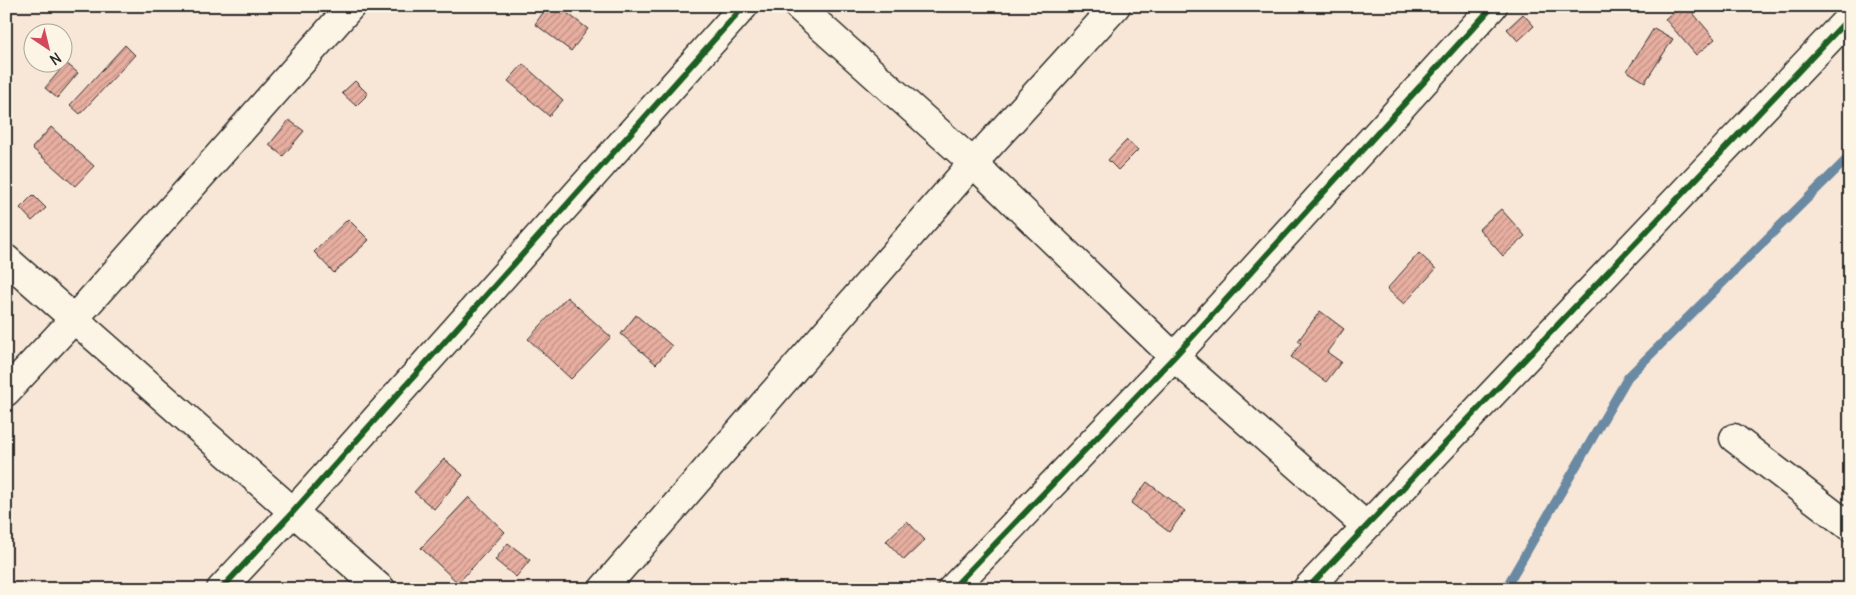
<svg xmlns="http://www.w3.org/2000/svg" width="1856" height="595" font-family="Delius,sans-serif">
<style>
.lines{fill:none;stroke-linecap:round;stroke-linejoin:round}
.stream{stroke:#6b89a2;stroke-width:9}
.building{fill:url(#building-hatch);stroke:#2b2b2b}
.street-casing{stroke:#2b2b2b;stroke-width:31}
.street{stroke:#fcf5e5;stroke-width:28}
.cycleway-casing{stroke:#fcf5e5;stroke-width:9}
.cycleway{stroke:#1b5e20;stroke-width:6}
</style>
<defs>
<pattern id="building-hatch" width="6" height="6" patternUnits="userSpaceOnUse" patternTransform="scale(1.25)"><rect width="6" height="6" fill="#e8afa1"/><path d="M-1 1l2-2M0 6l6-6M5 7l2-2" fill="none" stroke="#bc8f83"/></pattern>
</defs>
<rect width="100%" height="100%" fill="#f8e7d7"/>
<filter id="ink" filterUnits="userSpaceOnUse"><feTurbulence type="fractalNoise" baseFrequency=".02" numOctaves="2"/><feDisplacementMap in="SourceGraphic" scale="10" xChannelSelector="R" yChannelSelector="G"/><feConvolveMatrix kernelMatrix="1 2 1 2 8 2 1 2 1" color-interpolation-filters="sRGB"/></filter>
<g filter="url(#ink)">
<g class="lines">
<path class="stream" d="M1505,589L1628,377L1850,156"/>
</g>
<path class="building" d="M548,6H558L588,29L571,51L535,24Z
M1680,6H1687L1715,39L1696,55L1665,19Z
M1523,14L1534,26L1518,41L1507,29Z
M1654,28L1673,39L1645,82L1627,71Z
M125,45L135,55L80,114L70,105Z
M66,63L78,73L57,98L45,88Z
M523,64L563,100L549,116L508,81Z
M355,81L368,94L356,106L342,93Z
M289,120L304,131L283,156L269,145Z
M51,127L94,166L75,186L32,148Z
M1127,140L1138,150L1118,170L1108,160Z
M33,195L46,208L32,221L20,208Z
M1501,209L1525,236L1503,256L1479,229Z
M348,219L369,240L334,273L314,252Z
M1419,253L1436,269L1404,304L1387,289Z
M567,297L611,337L571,379L528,339Z
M1320,311L1344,329L1327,352L1341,362L1326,382L1291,357L1301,343L1298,341Z
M636,315L672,346L656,364L621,334Z
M444,459L463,475L434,509L414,492Z
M1147,482L1185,511L1169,532L1131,503Z
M469,497L505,532L458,583L421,548Z
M907,521L925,540L904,560L886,541Z
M508,543L530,560L516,577L495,560Z"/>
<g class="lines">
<defs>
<path id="street" d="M798,6L973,163L1174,357L1366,526
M6,259L381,589
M6,392L74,319L351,6
M1734,438L1850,527
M221,589L292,513L744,6
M603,589L973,163L1116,6
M952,589L1174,357L1493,6
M1307,589L1850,17"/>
</defs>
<use href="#street" class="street-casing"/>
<use href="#street" class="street"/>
<defs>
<path id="cycleway" d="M221,589L292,513L744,6
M952,589L1174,357L1493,6
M1307,589L1850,17"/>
</defs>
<use href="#cycleway" class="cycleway-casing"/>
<use href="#cycleway" class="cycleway"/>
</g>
</g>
<rect width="1856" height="595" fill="none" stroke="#fcf5e5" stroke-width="25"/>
<rect x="12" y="12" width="1831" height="570" fill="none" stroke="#2b2b2b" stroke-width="2" filter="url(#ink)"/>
<g transform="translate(48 48) rotate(145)"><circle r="24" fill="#fcf5e5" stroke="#a8a49b"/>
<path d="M0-4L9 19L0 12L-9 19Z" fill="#d1495b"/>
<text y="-8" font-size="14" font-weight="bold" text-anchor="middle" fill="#2b2b2b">N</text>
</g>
</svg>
